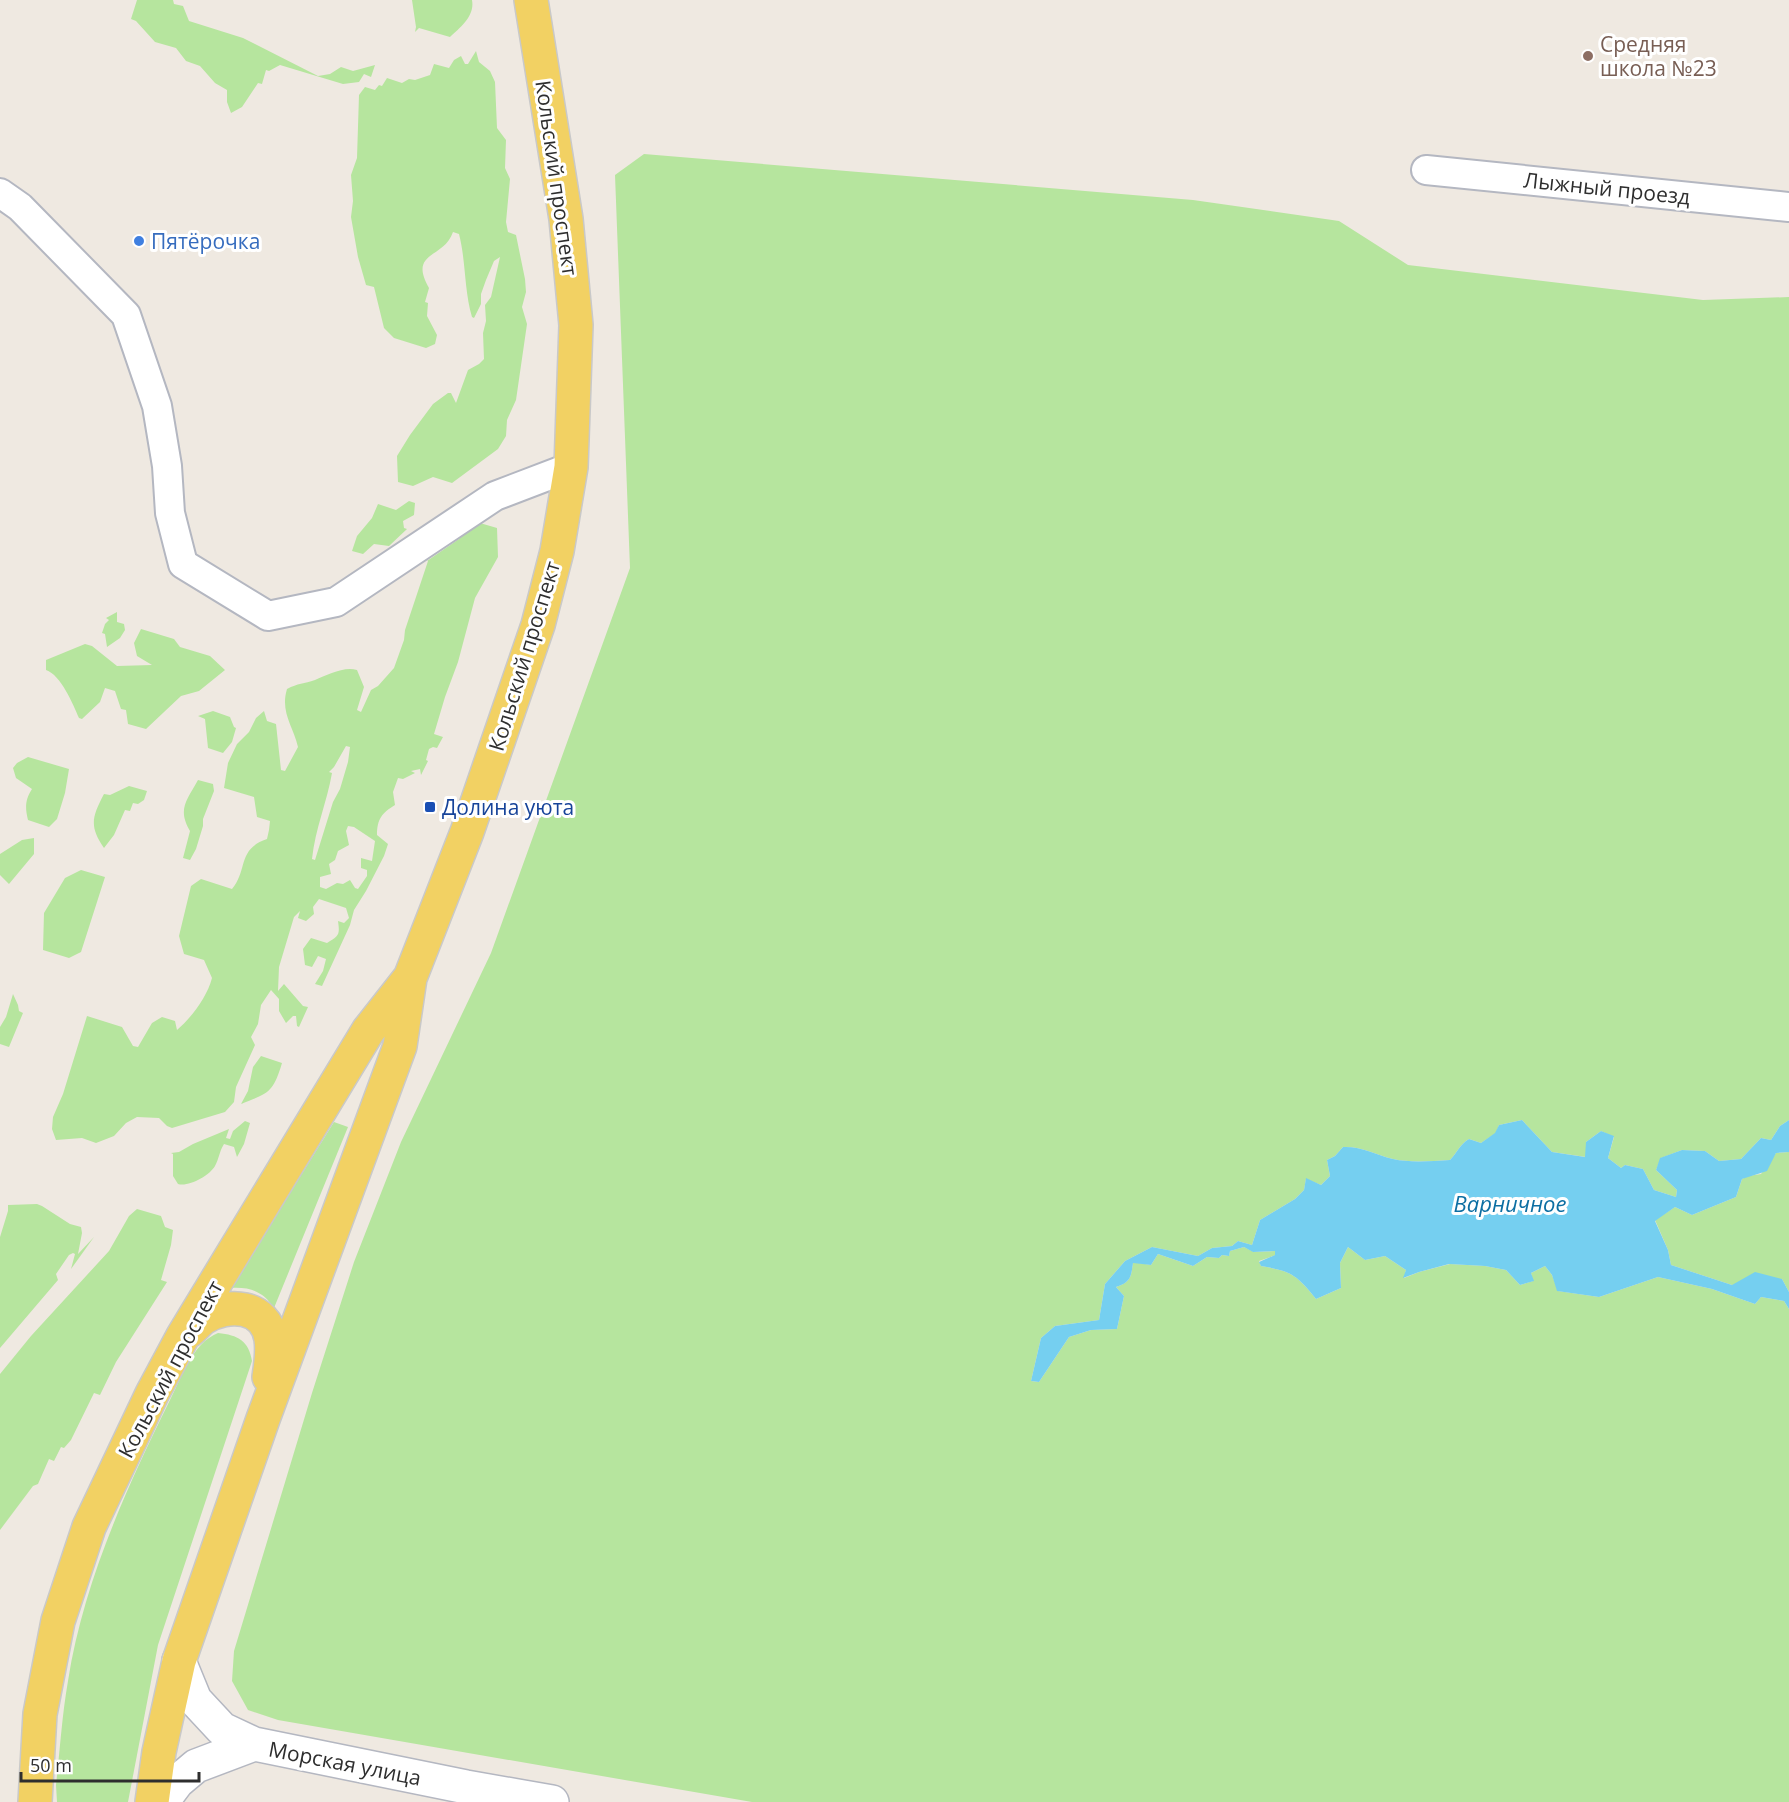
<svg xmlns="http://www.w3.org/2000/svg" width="1789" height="1802" font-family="'Open Sans',sans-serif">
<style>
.green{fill:#b6e59e;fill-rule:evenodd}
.water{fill:#75cff0}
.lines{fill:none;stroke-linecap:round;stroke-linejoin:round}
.street-casing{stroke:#b4b7c1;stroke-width:32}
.secondary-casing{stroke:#b4b7c1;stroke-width:36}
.primary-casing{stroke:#c9c9c9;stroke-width:36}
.street{stroke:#fff;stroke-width:28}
.secondary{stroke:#fff;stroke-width:33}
.primary{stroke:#f2d163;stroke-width:33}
.education-dot{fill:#8d6e63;stroke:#fff;stroke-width:2}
.shop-dot{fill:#3f7fe0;stroke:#fff;stroke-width:2}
.transit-dot{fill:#1a4fb4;stroke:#fff;stroke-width:2}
.labels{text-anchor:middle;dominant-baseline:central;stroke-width:6;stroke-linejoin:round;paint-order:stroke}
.education-label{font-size:21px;fill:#785e54;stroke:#fff;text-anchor:start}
.street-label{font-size:21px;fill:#2e2e2e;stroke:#fff}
.shop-label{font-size:21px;fill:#366cbe;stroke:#fff;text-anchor:start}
.transit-label{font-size:21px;fill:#164399;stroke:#fff;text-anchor:start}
.water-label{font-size:22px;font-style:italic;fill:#0d6fa3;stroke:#fff}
</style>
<rect width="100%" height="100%" fill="#efe9e1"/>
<path class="green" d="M137,0H173L174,4L183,6L189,21L243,38L318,76L330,74L341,67L353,71L375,65L371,77L364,74L359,82L343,84L280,65L269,71L266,70L262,84L258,83L242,107L231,113L227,102V90L215,83L200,66L186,61L176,48L155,42L136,21L131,19Z
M412,0H472C475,16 461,27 450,37L419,28L415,32L416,27Z
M476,51L479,62L490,71L495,82L497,128L506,140L505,168L510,179L506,222L508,232L516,235L525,279L526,292L522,307L527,324L516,400L507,420L506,436L498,449L452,483L433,477L413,486L398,482L397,456L410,435L433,404L448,393H451L456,403L468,370L479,364L484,359L483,333L486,321L485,305L491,297L500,257L494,261L486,280L481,294V304L474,318L472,317C464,290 466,261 459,234L453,232C444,259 408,251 429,288L425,302L428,303L427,316L437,335L435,344L426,348L394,338L384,328L374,287L366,285L358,257L351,217L353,201L351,175L357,158L359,95L365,87L375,90L379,85L382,86L387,78L402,83L409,79L415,80L430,75L434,64L449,68L454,60L461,56L465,64H468Z
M644,154L1193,200L1339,221L1408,265L1703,300L1789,297V1120L1780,1126L1771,1140L1761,1138L1741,1159L1719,1161L1705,1151L1682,1150L1661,1158L1656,1170L1677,1190L1676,1197L1654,1190L1643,1169L1625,1165L1621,1168L1608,1158L1614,1137L1601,1131L1586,1142V1157L1552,1152L1522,1120L1499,1125L1496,1133L1481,1143L1469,1139C1460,1144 1457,1153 1450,1160C1431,1161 1411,1163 1393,1159C1376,1155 1361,1146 1343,1147L1335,1156L1327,1160L1330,1176L1321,1185L1306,1179L1304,1190L1295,1199L1260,1220L1252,1245L1238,1241L1232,1246L1212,1248L1198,1256L1152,1247L1125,1261L1105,1284L1099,1320L1055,1326L1041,1338L1031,1381L1039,1382L1069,1337L1091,1330L1117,1329L1124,1296L1116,1287C1131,1282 1131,1277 1133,1262L1151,1265L1158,1254L1193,1266L1207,1257L1219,1258L1222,1255L1229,1256L1230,1251L1244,1247L1254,1252L1275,1251L1276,1255L1259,1261L1261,1266C1291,1271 1297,1275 1316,1299L1341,1288L1340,1263L1348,1247L1365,1260L1385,1256L1406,1270L1404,1278L1419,1272L1450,1264L1485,1266L1506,1270L1520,1285L1533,1281L1531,1273L1545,1266L1552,1275L1558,1291L1599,1297L1658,1277L1712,1289L1755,1304L1761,1297L1784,1301L1789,1309V1802H752L278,1720L248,1710L232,1681L234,1651L312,1393L354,1262L401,1142L491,953L630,568L615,175Z
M409,501L415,503L414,515L403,521L404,528L407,529L389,546L374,544L363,554L352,551L357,536L372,518L378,504L396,510Z
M473,521L497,528L498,557L475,598L458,662L445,697L434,734L443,737L437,748L433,747L429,749L426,760L428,761L421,775L420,769L411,771L415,773L403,779L398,778L393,792L395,805C382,813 377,819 377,835L388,844L384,856L366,891L354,910L350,925L322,986L315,984L323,971L326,959L318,956L312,967L305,965L303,949L311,938L327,943C339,936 340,935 338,921L344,923L349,918L346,908L319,899L313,907L314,914L306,921L298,918L300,911L294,917L279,967L278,991L284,984L303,1006L308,1007L299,1027L297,1026L296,1016H293L286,1023L279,1011V999L271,990L261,1005L258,1024L251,1037L255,1045L236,1087L234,1102L225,1112L172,1128L167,1126L159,1118L137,1117L126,1123L114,1136L96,1143L82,1138L56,1140L52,1129L53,1117L63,1094L87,1016L122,1027L133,1046L138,1047L152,1023L162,1017L175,1021L177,1030C192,1017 207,997 212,978L204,960L184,954L179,936L191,886L201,879L232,889C248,870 237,849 267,839L269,830L270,821L257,817L254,797L224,788L228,763L237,744L249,732L256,718L264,711L267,721L276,724L281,770L285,771L298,747C293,726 280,712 287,689C298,683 304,684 315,680C327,675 344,666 357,670L364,687L357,710L361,712L371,690L378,686L394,668L404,640L405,630L428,561H427L459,539ZM346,746L350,747L348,762L340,789L333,802L315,860L312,859C315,829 327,802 332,773L329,772L334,767ZM348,826L354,827L375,841L372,861L361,858V868L367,870V876L358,889L355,888L350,880L343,884L337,883L326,889L320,887V877L331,874L329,864L335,860L338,851L349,845L346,831Z
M117,612V622L124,624L125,630L120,638L107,647L105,634L102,633L105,624L109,620L106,618Z
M141,629L174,639L180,647L210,656L225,670L199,691L181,696L146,729L128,724L126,710L121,709L115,691L105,688L100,702L82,719L79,718C73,704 61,675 46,670V660L85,644L92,646L117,666L152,665L137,656L134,643Z
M213,711L230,717L234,727L236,728L232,742L223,753L208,748L205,719L198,716Z
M28,757L69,769L65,793L57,819L49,827L28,820C25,808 25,800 32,789L16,778L13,768L17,763Z
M198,780L213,784L214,791L203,819V826L196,849L190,860L183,858L190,831C177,809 187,800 198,780Z
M129,786L147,791L144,800L138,804L133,803L130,811L125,810L114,835L104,848C89,826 92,817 104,794L110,795Z
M34,838V854L9,884L0,875V854L22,840Z
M81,870L105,877L81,952L69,958L43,950L44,913L65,878Z
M13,994L18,1005L19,1011L23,1013L9,1047L0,1044V1027L6,1017Z
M261,1056L282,1063C273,1093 269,1093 241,1104L248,1091L253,1067Z
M245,1121L250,1123L244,1144L237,1157L234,1147L224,1144C219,1152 219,1159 215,1166C209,1176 189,1187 178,1184L173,1176V1154L171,1153L179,1152L193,1144L229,1129L226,1138L230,1139L233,1131Z
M334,1122L348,1127L274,1308C263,1291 250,1287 231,1288Z
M1789,1152V1292L1782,1279L1732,1285L1671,1265L1668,1250L1655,1220L1675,1207L1692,1215L1736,1197L1742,1179L1748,1176L1761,1174L1776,1153Z
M37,1204L42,1206L70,1224L81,1227L82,1233L78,1254L94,1237L71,1269L75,1254L73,1253L69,1255L56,1274L58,1280L0,1348V1237L8,1211V1205Z
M137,1209L161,1216L165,1227L173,1230L171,1245L161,1280L167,1282L116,1362L100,1395L94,1393L71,1440L64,1448L61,1447L54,1461L49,1459L38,1484L33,1486L0,1530V1374L31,1336L109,1251L129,1216Z
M218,1333C238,1335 249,1341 252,1361L158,1645L128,1802H57L56,1785C60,1750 62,1715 68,1681C83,1584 126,1489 169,1402C181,1379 192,1343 218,1333Z"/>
<path class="water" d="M1522,1120L1552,1152L1585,1157L1586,1142L1601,1131L1614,1136L1608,1158L1621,1168L1625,1165L1643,1169L1654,1190L1676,1197L1677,1190L1656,1170L1660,1158L1682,1150L1705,1151L1719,1161L1741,1159L1761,1138L1771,1140L1780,1126L1789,1120V1152L1776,1153L1767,1171L1742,1179L1736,1197L1692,1215L1675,1207L1655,1221L1668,1250L1671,1265L1732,1285L1755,1272L1782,1279L1789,1292V1309L1784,1301L1761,1297L1755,1304L1712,1289L1658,1277L1599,1297L1557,1291L1552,1275L1545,1266L1531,1273L1534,1281L1520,1285L1506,1270L1485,1266L1449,1264L1419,1272L1403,1278L1406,1270L1385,1256L1365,1260L1348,1247L1340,1263L1341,1288L1316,1299C1297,1275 1291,1271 1261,1266L1259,1262L1275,1255V1251L1253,1252L1244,1247L1230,1251L1229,1256L1222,1255L1219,1258L1207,1257L1193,1266L1158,1254L1151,1265L1133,1263C1131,1277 1131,1282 1116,1287L1124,1296L1117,1329L1091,1330L1069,1337L1039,1382L1031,1381L1041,1338L1055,1326L1099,1320L1105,1284L1125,1261L1152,1247L1198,1256L1212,1248L1232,1246L1238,1241L1252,1245L1260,1220L1295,1199L1304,1190L1306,1178L1321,1185L1330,1176L1327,1160L1335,1156L1343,1147C1361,1146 1376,1155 1393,1159C1411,1163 1431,1161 1450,1160C1457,1153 1460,1144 1469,1139L1481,1143L1495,1133L1499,1125Z"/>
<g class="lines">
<defs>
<path id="street" d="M1426,170L1789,207
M0,193L20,207L126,315L157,406L167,466L170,513L183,564L268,616L336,602L495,496L571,467"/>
<path id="secondary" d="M179,1661L195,1700L222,1729L254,1744L466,1787L552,1802
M162,1802L177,1782L196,1766L254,1744"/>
<path id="primary" d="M189,1331C194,1327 198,1322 203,1318C228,1302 266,1305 271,1339C273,1352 271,1364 269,1377
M35,1802L40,1714L58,1621L89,1527L152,1394L183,1336L368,1031L409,979
M152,1802L159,1752L179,1661L263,1419L400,1046L410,978L467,832L538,625L557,551L571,467L576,325L566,219L531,0"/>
</defs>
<use href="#street" class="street-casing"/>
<use href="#secondary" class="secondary-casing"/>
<use href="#primary" class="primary-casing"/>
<use href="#street" class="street"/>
<use href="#secondary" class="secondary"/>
<use href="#primary" class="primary"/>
</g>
<circle class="education-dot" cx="1588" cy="56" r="6"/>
<circle class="shop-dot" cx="139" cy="241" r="6"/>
<rect class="transit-dot" x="424" y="801" width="12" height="12" rx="3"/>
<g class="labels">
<g class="education-label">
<text x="1600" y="44">Средняя<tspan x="1600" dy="24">школа №23</tspan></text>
</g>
<g class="street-label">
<text transform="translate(557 178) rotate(82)">Кольский проспект</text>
<text transform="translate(1607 188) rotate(6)">Лыжный проезд</text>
<text transform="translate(524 656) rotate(-73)">Кольский проспект</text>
<text transform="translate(170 1369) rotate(-62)">Кольский проспект</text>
<text transform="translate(345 1763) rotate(11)">Морская улица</text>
</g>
<g class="shop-label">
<text x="151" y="241">Пятёрочка</text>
</g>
<g class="transit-label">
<text x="442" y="807">Долина уюта</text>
</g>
<g class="water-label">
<text x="1510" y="1203">Варничное</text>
</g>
</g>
<path d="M21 1772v9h178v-9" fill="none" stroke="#2e2e2e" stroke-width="3"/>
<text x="30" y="1772" font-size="18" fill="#2e2e2e" stroke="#ffffff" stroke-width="4.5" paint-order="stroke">50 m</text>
</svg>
